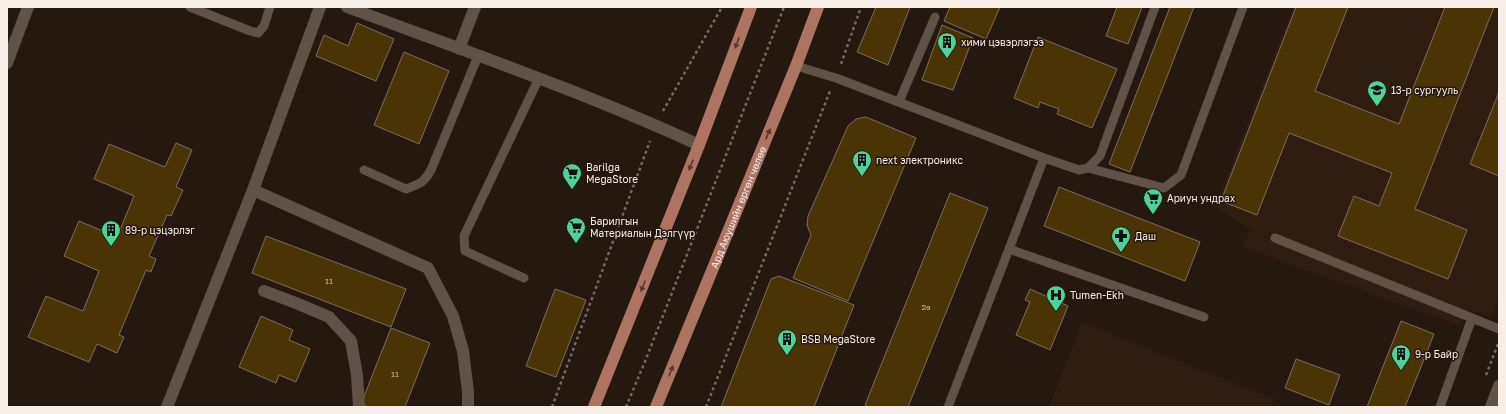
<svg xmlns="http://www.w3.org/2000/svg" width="1506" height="414" font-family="'Golos Text',sans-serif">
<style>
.built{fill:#2f1d10}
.building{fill:#4a3305;stroke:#7a7061}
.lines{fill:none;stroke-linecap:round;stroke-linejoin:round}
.path{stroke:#766b63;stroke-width:2.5;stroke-dasharray:3 3;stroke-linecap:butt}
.service{stroke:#615248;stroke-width:9}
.minor{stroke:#615248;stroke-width:12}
.tertiary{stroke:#615248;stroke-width:12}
.primary{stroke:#ac7461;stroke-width:12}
.oneway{fill:#54382c}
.labels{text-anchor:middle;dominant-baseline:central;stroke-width:3;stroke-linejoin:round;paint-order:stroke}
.number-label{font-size:8px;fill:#ccbfae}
.poi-label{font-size:10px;fill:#f7eee7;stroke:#24180f;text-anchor:start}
.street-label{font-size:10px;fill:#f7eee7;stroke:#24180f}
</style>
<rect width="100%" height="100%" fill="#24180f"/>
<path class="built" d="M1293,7H1499V296L1491,317L1468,310L1460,326L1243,247L1250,229L1215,206Z
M1082,322L1274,399L1271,407H1049Z"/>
<path class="building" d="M876,7H910L888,65L857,52Z
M950,7H1000L986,39L944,21Z
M1117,7H1142L1128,44L1106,36Z
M1170,7H1194L1130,172L1109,164Z
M1296,7H1348L1315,91L1399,124L1445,7H1494L1415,209L1467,230L1448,279L1338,236L1354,196L1379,206L1392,173L1289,133L1257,215L1221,201Z
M357,23L394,39L376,81L316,56L324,35L348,46Z
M942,25L973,38L953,90L922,80Z
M1038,37L1117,69L1092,128L1057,114L1059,109L1040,102L1038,108L1014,98Z
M404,52L449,71L419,144L374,125Z
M1499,92V176L1470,164Z
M866,117L916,138L848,301L793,278L811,235L807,225L808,216L848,126L856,119Z
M176,143L192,150L176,187L183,190L171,216L167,215L149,256L156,259L151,272L146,270L119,335L124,337L117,353L97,344L89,362L28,337L46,296L83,311L99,271L64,256L79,221L117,237L134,196L94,179L109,144L165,167Z
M1059,187L1200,242L1185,281L1044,226Z
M950,193L988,208L908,407H869L865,405Z
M266,236L406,289L391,327L252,273Z
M779,276L854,305L814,407H721L771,279Z
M555,289L586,300L556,377L526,366Z
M1030,289L1068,306L1050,350L1016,335L1030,302L1025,300Z
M261,316L293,330L289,340L310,349L296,382L279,375L276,383L239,367Z
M1401,321L1434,334L1405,407H1367Z
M391,328L430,343L405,407H368L361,404Z
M1296,359L1340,375L1329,405L1285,388Z"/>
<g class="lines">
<path class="path" d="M841,64L861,7
M663,111L722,7
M1486,375L1498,344
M552,407L650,141
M626,407L646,359L784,7
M706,407L830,91"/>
<path class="service" d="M190,7L250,31L258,33L264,26L270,7
M796,66L836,78L1044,158L1009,249L1204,317
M899,102L935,17
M1044,158L1079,170L1088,168L1100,156L1155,7
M1088,168L1164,188L1181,175L1243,7
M364,170L406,189C419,184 424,183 431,170L478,56
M1275,238L1499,329
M524,278L465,251L464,236L539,78
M948,407L1009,249
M1440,407L1472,318"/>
<path class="minor" d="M347,7C465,51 584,92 699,145
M459,49L475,7
M7,63L28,7
M253,190L428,268L453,316L463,351L468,392V407
M264,291L296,303L329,317L351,341L357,375L359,407
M167,407L253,190L320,7"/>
<path class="tertiary" d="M1491,407L1499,386"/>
<g class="primary">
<path d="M594,407L699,145L751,7"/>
<path id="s1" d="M656,407L796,66L818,7"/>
</g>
</g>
<defs><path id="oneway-solid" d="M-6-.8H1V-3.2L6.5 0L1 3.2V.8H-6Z"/></defs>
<g class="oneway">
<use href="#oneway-solid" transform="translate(737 43) rotate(111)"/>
<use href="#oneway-solid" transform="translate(768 134) rotate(-68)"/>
<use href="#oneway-solid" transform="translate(691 165) rotate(112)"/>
<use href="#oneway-solid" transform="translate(643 286) rotate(112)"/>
<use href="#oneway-solid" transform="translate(671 371) rotate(-68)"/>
</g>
<defs>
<symbol id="building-pin" viewBox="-11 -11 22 30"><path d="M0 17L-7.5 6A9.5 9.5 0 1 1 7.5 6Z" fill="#4dd39a" stroke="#24180f"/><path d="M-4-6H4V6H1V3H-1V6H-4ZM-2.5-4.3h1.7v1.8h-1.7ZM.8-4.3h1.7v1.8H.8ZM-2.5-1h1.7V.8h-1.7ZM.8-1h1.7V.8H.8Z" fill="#111"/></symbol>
<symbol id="school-pin" viewBox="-11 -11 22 30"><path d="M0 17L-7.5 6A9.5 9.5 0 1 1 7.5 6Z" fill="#4dd39a" stroke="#24180f"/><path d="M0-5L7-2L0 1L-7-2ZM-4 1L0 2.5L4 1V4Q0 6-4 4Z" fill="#111"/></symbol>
<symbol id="supermarket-pin" viewBox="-11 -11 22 30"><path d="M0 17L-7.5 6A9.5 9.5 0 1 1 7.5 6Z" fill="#4dd39a" stroke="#24180f"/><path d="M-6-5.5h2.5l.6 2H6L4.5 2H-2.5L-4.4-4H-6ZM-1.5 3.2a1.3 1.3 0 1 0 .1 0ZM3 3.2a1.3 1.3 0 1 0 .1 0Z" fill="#111"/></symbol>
<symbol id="pharmacy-pin" viewBox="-11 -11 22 30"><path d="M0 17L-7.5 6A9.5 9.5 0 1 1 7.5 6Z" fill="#4dd39a" stroke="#24180f"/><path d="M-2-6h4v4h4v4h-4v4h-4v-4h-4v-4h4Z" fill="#111"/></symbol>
<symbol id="hospital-pin" viewBox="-11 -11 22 30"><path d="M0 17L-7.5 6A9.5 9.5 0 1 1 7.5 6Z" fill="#4dd39a" stroke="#24180f"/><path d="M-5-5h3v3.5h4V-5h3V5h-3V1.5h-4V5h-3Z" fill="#111"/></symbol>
</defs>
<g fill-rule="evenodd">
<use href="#building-pin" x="936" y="31" width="22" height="30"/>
<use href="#school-pin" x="1366" y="79" width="22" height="30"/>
<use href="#building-pin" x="851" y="149" width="22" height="30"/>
<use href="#supermarket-pin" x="561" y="162" width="22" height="30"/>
<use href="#supermarket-pin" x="1142" y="187" width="22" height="30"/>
<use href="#supermarket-pin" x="565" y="216" width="22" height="30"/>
<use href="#building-pin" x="100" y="219" width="22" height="30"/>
<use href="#pharmacy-pin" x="1110" y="225" width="22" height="30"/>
<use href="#hospital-pin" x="1045" y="284" width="22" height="30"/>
<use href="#building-pin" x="776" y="328" width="22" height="30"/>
<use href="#building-pin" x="1390" y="343" width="22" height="30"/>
</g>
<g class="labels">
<g class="number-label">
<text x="329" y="281">11</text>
<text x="926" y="307">2а</text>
<text x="395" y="374">11</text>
</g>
<g class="poi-label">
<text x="961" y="42">хими цэвэрлэгээ</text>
<text x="1391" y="90">13-р сургууль</text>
<text x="876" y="160">next электроникс</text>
<text x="586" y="167">Barilga<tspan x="586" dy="12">MegaStore</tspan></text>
<text x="1167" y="198">Ариун ундрах</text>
<text x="590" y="221">Барилгын<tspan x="590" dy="12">Материалын Дэлгүүр</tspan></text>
<text x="125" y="230">89-р цэцэрлэг</text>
<text x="1135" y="236">Даш</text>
<text x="1070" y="295">Tumen-Ekh</text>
<text x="801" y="339">BSB MegaStore</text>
<text x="1415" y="354">9-р Байр</text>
</g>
<g class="street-label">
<text stroke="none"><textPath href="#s1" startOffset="216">Ард Аюушийн өргөн чөлөө</textPath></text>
</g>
</g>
<rect width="1506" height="414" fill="none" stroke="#f7eee7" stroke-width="16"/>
</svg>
